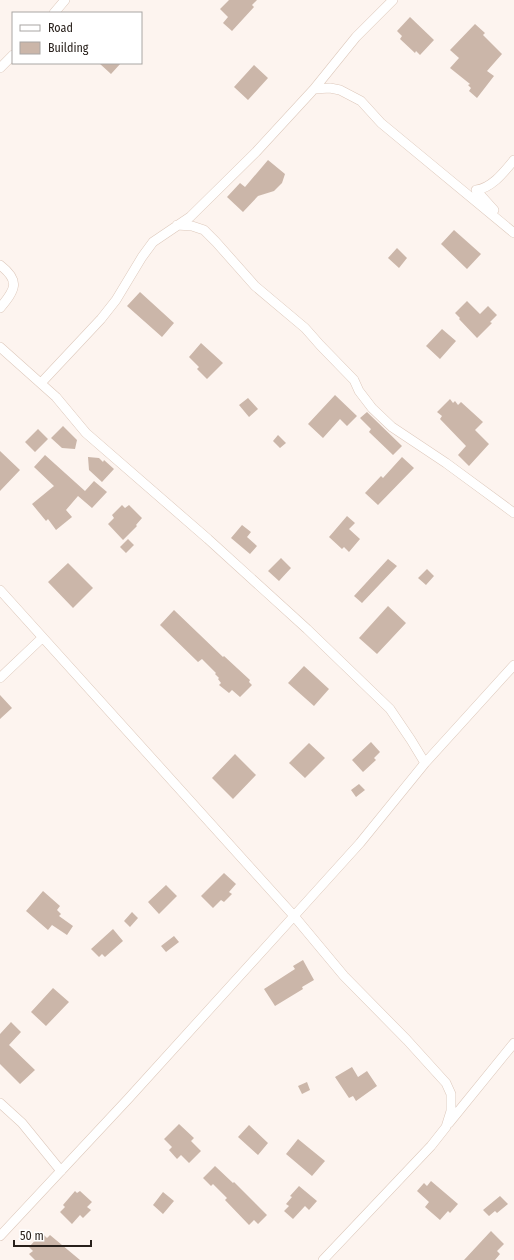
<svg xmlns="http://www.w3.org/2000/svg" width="514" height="1260" font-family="'Fira Sans Condensed',sans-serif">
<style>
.building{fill:#cbb6a9}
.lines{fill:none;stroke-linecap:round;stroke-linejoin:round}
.street-casing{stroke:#ddc8bb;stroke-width:10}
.street{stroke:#fff;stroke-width:9}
</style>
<rect width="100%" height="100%" fill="#fdf4ef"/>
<path class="building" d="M229,0H257L252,5L254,7L232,31L223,23L228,17L220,9Z
M410,17L434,40L420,55L416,51L415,53L400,39L402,36L397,31Z
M475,24L485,33L483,35L502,54L487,71L494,76L477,98L469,91L471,88L468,85L470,84L450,68L459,58L450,50Z
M99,63H121L111,74Z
M254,65L268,78L248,100L234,87Z
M268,160L285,174L282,183L274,191L258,196L243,212L227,197L240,183L245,187Z
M454,230L481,254L467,269L441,244Z
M397,248L407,258L399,268L388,258Z
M140,292L174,323L162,337L127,306Z
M467,301L480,314L488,306L497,315L490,322L492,323L477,338L459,319L460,318L455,313Z
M442,329L456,341L440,359L426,346Z
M201,343L223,363L207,379L197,369L199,367L189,357Z
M335,395L357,416L347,426L340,419L323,438L308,424Z
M248,398L258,409L249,417L239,405Z
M450,399L453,403L455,401L458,405L461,402L483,422L475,430L489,444L469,466L458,455L466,446L440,419L442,416L437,412Z
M367,412L402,446L393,455L369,432L371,429L360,418Z
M63,426L77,440L75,449L62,448L51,438Z
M38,429L48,439L35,452L25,442Z
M278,435L286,443L280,448L273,441Z
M0,451L20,470L0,491Z
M45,455L85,491L94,481L107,492L92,508L78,496L66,510L72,517L56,530L48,519L46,521L32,504L54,486L34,467Z
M88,457L99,458L103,462L104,460L114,469L102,482L89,470Z
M402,457L414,468L378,505L365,493L381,476L383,478Z
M122,505L125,508L129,505L142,518L136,525L137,526L123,540L108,524L114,518L112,515Z
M347,516L355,523L349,529L360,539L349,552L344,547L342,549L329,537Z
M242,525L251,532L247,537L257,546L250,554L231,538Z
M128,539L134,545L126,553L120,547Z
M281,558L291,568L279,581L268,571Z
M388,559L397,566L362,603L354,596Z
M68,563L93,588L73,608L48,582Z
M427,569L434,576L426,585L418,578Z
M388,606L406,623L377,654L359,638Z
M174,610L223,657L224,656L250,680L249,682L252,685L240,697L232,690L229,693L219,685L221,683L218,679L219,678L215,674L216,673L202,659L198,662L160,625Z
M304,666L329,689L314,706L288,683Z
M0,695L12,708L0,719Z
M371,742L380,752L374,758L376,760L363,772L352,760Z
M309,743L325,758L305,778L289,763Z
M235,754L256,775L233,799L212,778Z
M359,784L365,790L356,797L351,790Z
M224,873L236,884L229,892L232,894L224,902L221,900L213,908L201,896Z
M166,885L177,896L159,914L148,902Z
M43,891L60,906L57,910L61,914L59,916L73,926L67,935L52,925L48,930L26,911Z
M132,912L138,918L130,927L124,921Z
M113,929L123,941L105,957L102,954L99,957L91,949Z
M174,936L179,942L166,952L161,946Z
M303,960L314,980L302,987L303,989L275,1006L264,989L295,969L293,966Z
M53,988L69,1002L46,1026L31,1012Z
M11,1022L21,1032L9,1045L35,1070L20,1084L0,1064V1034Z
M352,1067L358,1077L367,1071L377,1086L356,1101L353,1096L349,1098L335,1077Z
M307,1082L310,1090L302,1094L298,1086Z
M179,1124L194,1138L191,1141L201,1151L189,1163L181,1155L177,1159L169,1150L172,1147L164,1139Z
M249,1125L268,1143L258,1155L238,1137Z
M298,1139L325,1161L312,1176L286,1154Z
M215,1166L233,1183L234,1182L267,1215L258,1224L254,1220L249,1225L225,1200L227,1198L213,1184L211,1186L203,1178Z
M431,1181L458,1204L450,1213L448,1211L440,1220L425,1207L429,1202L417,1191L424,1183L427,1186Z
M299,1186L317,1201L309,1210L305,1206L293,1219L284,1211L289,1206L286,1204L292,1197L290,1196Z
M75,1191L77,1193L80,1191L92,1202L87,1207L91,1210L83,1218L80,1215L72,1224L60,1212L65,1207L63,1205Z
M163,1192L174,1201L163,1214L153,1205Z
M500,1196L508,1204L497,1213L495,1211L489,1216L483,1210Z
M491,1231L504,1244L497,1251L500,1254L495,1260H464Z
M42,1233L47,1238L50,1235L80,1260H35L29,1254L33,1251L29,1247Z"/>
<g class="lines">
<defs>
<path id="street" d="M54,13L65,0
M0,68L13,55
M314,89L330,88L340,90L361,101L381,123L514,233
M494,210L476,190C492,188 504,172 514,160
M177,225L192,226L204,230L216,242L255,286L305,328L313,337L320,345L354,380L359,391L372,408L392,427L446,463L514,513
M0,265C21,281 15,290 0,308
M0,347L56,397L86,433L208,539L307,629L390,709L411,740L425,763
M41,383L101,319L116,300L142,257L153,242L190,217L256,152L314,89L356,37L393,0
M0,590L294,916L344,976L407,1040L446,1083L451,1094V1111L446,1127L431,1146L323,1260
M0,678L42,638
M0,1103L22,1123L61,1171
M449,1123L514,1043
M0,1236L128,1099L294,916L360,843L425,763L514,665"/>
</defs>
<use href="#street" class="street-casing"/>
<use href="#street" class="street"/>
</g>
<rect x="12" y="12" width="130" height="52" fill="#ffffff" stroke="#a9a6a4"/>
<rect x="20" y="25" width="20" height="6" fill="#ffffff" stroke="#a9a6a4"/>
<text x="48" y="32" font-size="12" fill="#28201b">Road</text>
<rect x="20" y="42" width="20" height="12" fill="#cbb6a9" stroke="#a9a6a4"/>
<text x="48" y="52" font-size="12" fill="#28201b">Building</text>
<path d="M14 1240v6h77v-6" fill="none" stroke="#28201b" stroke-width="2"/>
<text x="20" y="1240" font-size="12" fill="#28201b" stroke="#ffffff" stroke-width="3" paint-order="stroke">50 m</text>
</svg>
